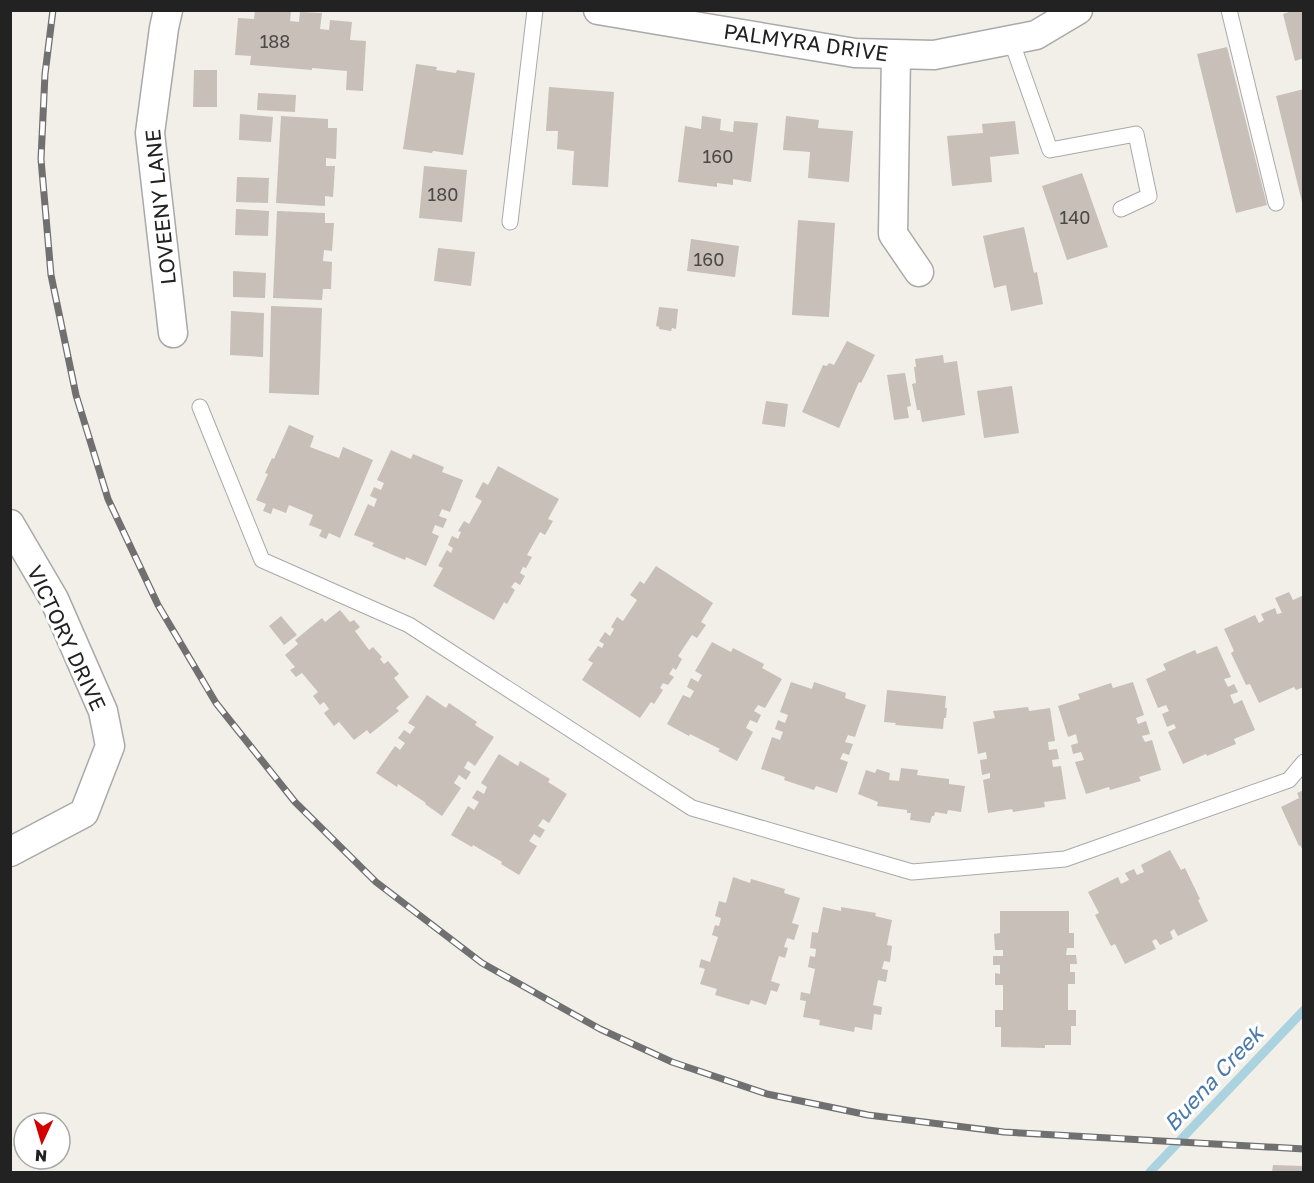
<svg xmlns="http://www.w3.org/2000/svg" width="1314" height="1183" font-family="'Golos Text',sans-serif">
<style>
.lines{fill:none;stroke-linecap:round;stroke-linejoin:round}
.stream{stroke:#aad3df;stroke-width:9}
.building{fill:#c7bfb8}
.service-casing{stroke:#a9a9a9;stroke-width:17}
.minor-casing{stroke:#a9a9a9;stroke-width:31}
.service{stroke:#fff;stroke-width:15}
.minor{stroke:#fff;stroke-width:28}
.rail-casing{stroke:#707070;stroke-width:7}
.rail{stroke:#fff;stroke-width:4.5;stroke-dasharray:14;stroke-linecap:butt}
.labels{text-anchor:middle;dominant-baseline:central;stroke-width:6;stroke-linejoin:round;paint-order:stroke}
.number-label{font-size:18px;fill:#4b4948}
.street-label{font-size:21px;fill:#222;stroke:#fff}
.water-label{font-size:22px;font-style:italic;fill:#4a7aab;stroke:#fff}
</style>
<rect width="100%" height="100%" fill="#f2efe9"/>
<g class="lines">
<path class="stream" d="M1150,1172L1304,1010"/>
</g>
<path class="building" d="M255,10H291L290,21L299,22L300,12L322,13L320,29L329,30L330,20L352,22L350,40L366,41L363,91L346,90L347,71L312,68V70L250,65L251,56L235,55L238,18L254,19Z
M1295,10H1304V58L1295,61L1283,14Z
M1227,47L1267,205L1236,213L1197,54Z
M416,64L437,67L436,70L456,73L457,70L475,73L463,155L433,151L432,153L403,149Z
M194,70H217V107H193Z
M549,87L614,92L608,187L572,185L574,151L557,149L558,131H546Z
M1304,89V205L1303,206L1276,96Z
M258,93L296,95L295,112L257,110Z
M240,114L273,117L271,142L239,140Z
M281,116L328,119V128H337L336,159L326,158V166H335L333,197L325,196V206L276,203Z
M702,116L721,119L720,130L733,132L734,121L758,123L751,182L733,179V185L717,183V187L678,182L685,126L701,129Z
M786,116L819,120L818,128L853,131L849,182L808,178L810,152L783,150Z
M1015,121L1019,154L990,157L992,182L952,186L947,136L983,133L982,124Z
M424,166L467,170L462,222L419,218Z
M1082,173L1108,247L1067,260L1042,186Z
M237,177L269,178L268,203L236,202Z
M236,209L269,211L268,236L235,235Z
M277,211L325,213V223H334L332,251L324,250L323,261L332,262L331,289H323L322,300L273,298Z
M798,220L835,223L829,317L792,315Z
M1024,227L1034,273L1037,272L1043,304L1011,311L1006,285L994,288L983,236Z
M691,239L739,246L735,277L687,271Z
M438,248L475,252L471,286L434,281Z
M233,271L266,273L265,298L233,297Z
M271,306L322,308L319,395L269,393Z
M659,307L678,309L676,329L672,328L671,331L659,329V327L656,326Z
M231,311L264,313L263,357L230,355Z
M847,341L875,355L861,383L859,382L839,428L802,412L823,365L827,366L829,363L834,365Z
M943,355L944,363L957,361L965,415L922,422L920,410H917L912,384L916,383L914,367H916L915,359Z
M905,373L911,406L907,407L909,418L894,420L887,375Z
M1012,386L1019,433L984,438L977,391Z
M766,401L788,404L785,427L762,424Z
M289,425L314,436L310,447L339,458L343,447L373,460L340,538L329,533L326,539L319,536L322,530L309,525L313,515L289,505L286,513L273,508L271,514L263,511L266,504L256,500L268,474L265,473L272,458L274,459Z
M391,450L411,459L413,454L444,467L442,472L463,480L450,512L442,509L439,516L447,519L443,528L435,525L432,533L439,536L426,566L406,557L405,560L372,546L374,543L354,535L368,504L374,507L377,499L370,496L374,487L381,490L384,483L377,480Z
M498,466L559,499L548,519L553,521L545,535L540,532L527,555L532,557L526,568L523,567L520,573L525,576L520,585L515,582L511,587L515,590L507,604L504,602L494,620L433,586L443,568L438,566L447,550L451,553L453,548L448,545L452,536L458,539L461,532L458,531L464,521L469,524L482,501L475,497L483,482L488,485Z
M656,566L713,603L701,622L706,625L697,638L692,635L678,656L682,659L676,670L673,668L669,674L674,677L668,685L663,683L660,688L663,690L654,704L651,702L640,718L582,680L593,663L588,660L598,646L602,648L604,644L599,641L605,632L610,636L614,629L611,627L617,617L623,621L637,600L630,595L640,581L644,584Z
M1289,592L1293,600L1304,595V687L1296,690L1294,687L1259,703L1250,684L1246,685L1231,653L1234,651L1224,629L1255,615L1259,623L1264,620L1261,614L1275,608L1277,614L1282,613L1275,598Z
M340,610L350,622L354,620L360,627L355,631L369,650L373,647L382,657L380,659L384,664L388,661L399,674L394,678L409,697L396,708L399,711L370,734L367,730L354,740L339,722L334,726L324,713L329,709L324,702L320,705L313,696L318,692L302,673L296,677L290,670L295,667L285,655L298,644L295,640L322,618L325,622Z
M281,616L297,635L284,645L269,626Z
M712,642L731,652L733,648L764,664L762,668L782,679L765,708L758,705L754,711L761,715L757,723L750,720L746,728L753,732L737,761L718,751L720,749L690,734L689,736L667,724L683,695L690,698L694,691L687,687L691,678L698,682L702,675L695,671Z
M1217,646L1231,677L1224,679L1228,687L1234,684L1238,692L1230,695L1234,704L1242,700L1255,730L1234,739L1236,744L1207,756L1206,754L1183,764L1168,732L1176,728L1174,724L1167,727L1162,714L1169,711L1166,705L1158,708L1146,679L1166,670L1163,664L1195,650L1197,654Z
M791,682L812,689L814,682L846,693L845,698L866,705L855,737L848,735L845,742L853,744L849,755L843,753L840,759L848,762L837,793L816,786L814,790L784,780L785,777L761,769L772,737L780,740L783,732L775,729L778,720L785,723L788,715L780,712Z
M1133,682L1144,715L1136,718L1138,724L1146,721L1150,734L1142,736L1145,742L1152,740L1161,770L1139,777L1141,781L1110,790L1109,787L1086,794L1075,762L1084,760L1081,752L1073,754L1071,745L1078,743L1076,734L1068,737L1058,706L1080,699L1078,694L1111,683L1113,688Z
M887,690L946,696L945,708H947L946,718H944L943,729L895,725L896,723L884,722Z
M427,695L446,708L449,703L477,722L475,725L494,737L475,766L468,761L464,768L471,772L466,780L459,775L454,783L461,788L442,816L425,804L426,803L398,784L397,787L376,773L395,746L400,750L405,743L398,738L404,730L410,734L415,727L408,723Z
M1028,707L1029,711L1050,708L1055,741L1048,742L1049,750L1057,749L1059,759L1052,760L1053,767L1061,766L1066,799L1044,802L1045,807L1013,812L1012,809L988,813L983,780L990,778V773L982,775L980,760L987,759L986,752L978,754L973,722L995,718L993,711Z
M499,754L518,766L520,761L550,779L548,782L567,794L549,823L543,819L538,826L545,830L540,838L534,834L529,841L537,846L519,875L501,864L502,862L473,845L472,847L451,835L468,806L474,810L479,802L472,798L477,790L484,794L487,787L481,783Z
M901,768L918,770L917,775L949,779V784L965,786L961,812L948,810L947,814L935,812L934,816H932L930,823L910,820L911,813H907V810L877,806L878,802L858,794L866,770L875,773L877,769L890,773L889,780L899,781Z
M1304,790V852L1300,845L1299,846L1281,807L1299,798L1297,793Z
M1170,850L1181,870L1185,868L1200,899L1198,900L1208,921L1178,936L1174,929L1170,932L1173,939L1160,945L1156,939L1152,941L1156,949L1125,964L1115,944L1111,946L1095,915L1099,913L1088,892L1118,877L1121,884L1129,880L1125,873L1134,869L1137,875L1144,872L1141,865Z
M733,877L750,883L751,879L785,889L784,893L800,898L792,923L799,925L794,940L787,938L784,947L788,948L785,958L779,956L771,981L780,984L777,992L771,990L766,1005L751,1000L749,1005L715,995L717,989L700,984L705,969L699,967L701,959L710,962L718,937L712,935L715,925L719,926L721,918L715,916L719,901L726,903Z
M823,907L841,911V907L876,913L875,916L892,920L887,945L892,946L890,962L884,961L882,969L888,970L886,982L878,980L873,1005L882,1007L881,1015L874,1014L872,1030L855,1027L854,1032L819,1025L820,1020L803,1017L806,1001L800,1000L801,992L810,994L815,969L808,967L810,956L815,957L816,949L810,948L812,932L818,933Z
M1000,911H1069V933H1074V948H1067L1066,955H1076L1077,964H1070V972H1075V984H1068V1010H1076V1026H1071V1045H1045V1048L1001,1047V1027H995V1010H1003V985H995V973L1000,974V965H993V956H1003V950H995L994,934L1000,933Z
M1273,1165L1304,1166V1172H1272Z"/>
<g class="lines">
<defs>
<path id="service" d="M1229,10L1276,203
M1011,40L1050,150L1136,134L1149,196L1121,209
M510,222L535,10
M200,407L262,560L409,625L692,808L912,872L1065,859L1289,780L1304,762"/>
<path id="minor" d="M168,10L164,28L150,133L173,333
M598,10L855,53L934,55L1036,35L1078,10
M896,55L893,234L919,272
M10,524L54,599L103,711L110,746L84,813L10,852"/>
</defs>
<use href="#service" class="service-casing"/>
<use href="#minor" class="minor-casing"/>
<use href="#service" class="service"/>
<use href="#minor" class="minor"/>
<defs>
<path id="rail" d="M53,10L45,74L41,159L51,275L76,395L108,499L158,605L216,703L295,802L376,882L482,963L600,1029L672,1062L767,1094L868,1115L1004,1132L1304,1149"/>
</defs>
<use href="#rail" class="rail-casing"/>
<use href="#rail" class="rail"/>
</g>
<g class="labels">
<g class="number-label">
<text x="275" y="41">188</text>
<text x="718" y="156">160</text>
<text x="443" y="194">180</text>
<text x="1075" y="217">140</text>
<text x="709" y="259">160</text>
</g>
<g class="street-label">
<text transform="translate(806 42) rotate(8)">PALMYRA DRIVE</text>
<text transform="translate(160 207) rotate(-96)">LOVEENY LANE</text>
<text transform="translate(67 638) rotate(65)">VICTORY DRIVE</text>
</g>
<g class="water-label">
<text transform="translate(1213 1078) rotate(-47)">Buena Creek</text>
</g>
</g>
<rect width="1314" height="1183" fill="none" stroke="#222222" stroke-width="24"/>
<g transform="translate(42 1141) rotate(184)"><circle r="28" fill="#ffffff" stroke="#a7a7a7" stroke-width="1.5"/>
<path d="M0-4.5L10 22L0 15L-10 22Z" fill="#d40000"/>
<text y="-9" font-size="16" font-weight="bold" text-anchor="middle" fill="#222222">N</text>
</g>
</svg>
